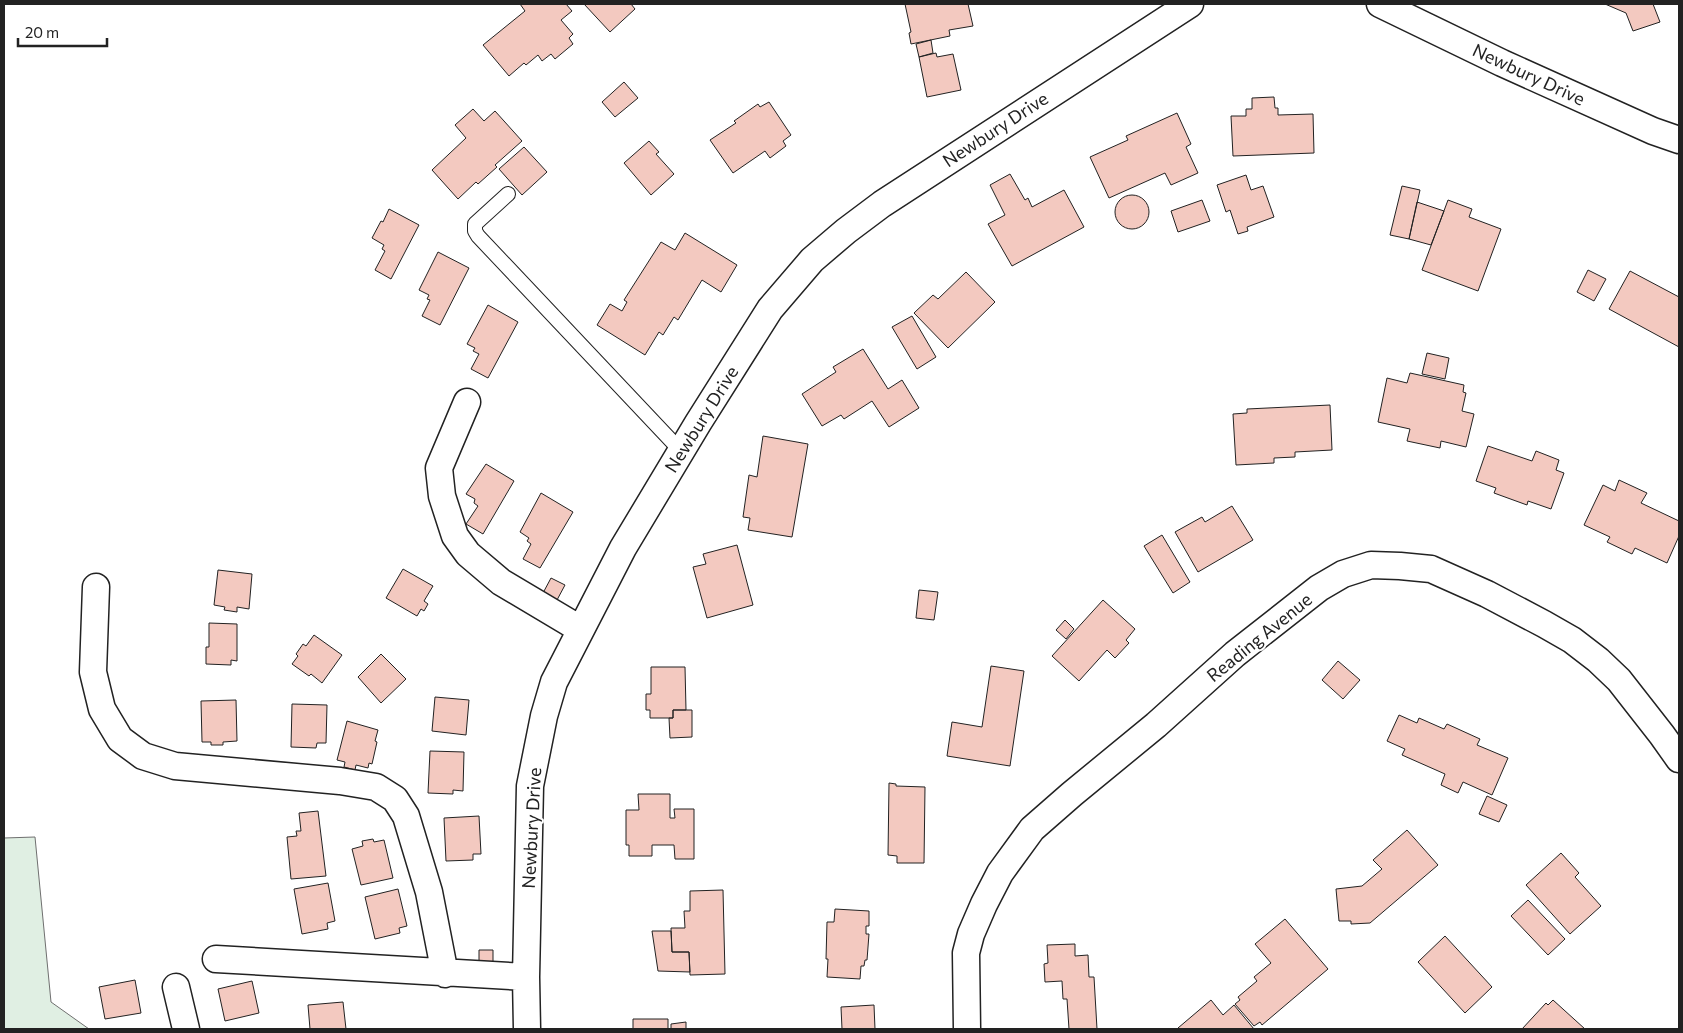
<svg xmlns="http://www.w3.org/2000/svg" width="1683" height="1033" font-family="Commissioner,sans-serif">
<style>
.green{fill:#e0efe3;stroke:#6f6f6f}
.building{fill:#f3c9c0;stroke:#222}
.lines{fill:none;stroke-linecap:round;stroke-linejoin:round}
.lane-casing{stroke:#222;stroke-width:16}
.street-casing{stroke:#222;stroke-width:29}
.lane{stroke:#fff;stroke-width:14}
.street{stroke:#fff;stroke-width:26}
.labels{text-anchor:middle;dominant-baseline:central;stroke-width:4;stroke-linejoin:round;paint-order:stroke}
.street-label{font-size:18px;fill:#222;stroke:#fff}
</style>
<rect width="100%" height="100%" fill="#fff"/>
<path class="green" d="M35,837L51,1002L89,1029H4V838Z"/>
<path class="building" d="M520,4H566L572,11L561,20L573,34L569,38L573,44L555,59L551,54L542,61L538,55L526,65L524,63L509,76L483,45L525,11Z
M584,4H631L635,9L610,32Z
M905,4H968L973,26L949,30L950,36L911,44L909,33L911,32Z
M1605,4H1653L1660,22L1633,31L1626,13Z
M931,40L933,53L919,57L916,44Z
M936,53L937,57L953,54L961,90L927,97L919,57Z
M624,82L638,98L615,117L602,102Z
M1274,97L1275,108H1278V115L1313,114L1314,153L1233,156L1231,116H1246V109H1252V98Z
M769,102L791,135L783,141L786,146L770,158L765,151L733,173L710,140L736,123L734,121L758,104L760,107Z
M473,109L484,121L495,111L522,141L495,165L497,167L478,184L476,182L458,199L432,170L466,138L455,125Z
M1177,113L1191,144L1186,147L1198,173L1171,185L1165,173L1109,198L1090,157L1128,140L1126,136Z
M649,141L659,152L656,154L674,174L651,195L624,163Z
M524,147L547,172L522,195L499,169Z
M1010,174L1025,200L1028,198L1032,207L1064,190L1084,227L1012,266L988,224L1005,215L990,185Z
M1246,175L1251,190L1263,186L1274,217L1247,227L1248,231L1238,234L1230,210L1226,212L1217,185Z
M1402,186L1420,190L1409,239L1390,235Z
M1115 212a17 17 0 1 1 34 0a17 17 0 1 1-34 0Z
M1202,200L1210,221L1178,232L1171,211Z
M1448,200L1472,209L1469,217L1501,229L1478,291L1422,270Z
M1417,202L1444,211L1431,245L1409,239Z
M389,209L419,225L391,279L375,270L385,251L382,249L384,245L372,238L381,221L383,222Z
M685,233L737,265L721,292L702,280L678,320L674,317L663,335L659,332L645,355L597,325L610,304L622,311L627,302L624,300L661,242L675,250Z
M438,252L469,268L440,325L422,316L430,300L427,299L429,295L419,290Z
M1588,270L1606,279L1594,301L1577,292Z
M1630,271L1679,297V347L1609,309Z
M966,272L995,302L948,348L914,313L933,295L938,299Z
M488,305L518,322L488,378L471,369L479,354L473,351L475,348L467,344Z
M912,316L936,357L917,369L892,327Z
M863,349L888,389L902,380L919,408L889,427L872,401L844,419L841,415L822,426L802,394L836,372L833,367Z
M1427,353L1449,358L1445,379L1422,374Z
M1410,373L1464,385L1463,392L1466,393L1462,411L1474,414L1466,447L1441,441L1440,448L1407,441L1410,429L1378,422L1387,378L1407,383Z
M1330,405L1332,450L1295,452V457L1274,458V463L1236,465L1233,414L1247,413V409Z
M763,436L808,444L792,537L748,530L750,518L743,517L749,475L757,477Z
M1488,446L1532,461L1536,451L1559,460L1556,470L1564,473L1551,509L1528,501L1527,505L1494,493L1496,488L1476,481Z
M486,464L514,481L483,534L466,524L478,506L474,503L475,499L466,494Z
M1619,480L1647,493L1641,503L1679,521V536L1667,563L1635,548L1632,554L1607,542L1610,537L1584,525L1603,485L1615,491Z
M541,493L573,512L540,568L523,559L531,544L527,541L529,538L520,532Z
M1232,506L1253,540L1198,572L1175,532L1202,517L1205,522Z
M1162,535L1190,582L1173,593L1144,546Z
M737,545L753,605L707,618L693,567L706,564L703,554Z
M403,569L433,586L424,601L428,604L424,611L421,609L417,616L386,598Z
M218,570L252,574L249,609L237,607V612L224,610L225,607L214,605Z
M551,578L565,585L557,600L543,593Z
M919,590L938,592L934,620L916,618Z
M1103,600L1135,629L1126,640L1129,643L1115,658L1107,650L1079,681L1052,656Z
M1065,620L1074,629L1066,639L1056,630Z
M209,623L237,624V661L231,660V665L206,664V647H209Z
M314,635L342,655L322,683L311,674L309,676L292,664L298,656L296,654L303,644L306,646Z
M381,654L406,679L381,703L358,677Z
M1338,661L1360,680L1343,699L1322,680Z
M991,666L1024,671L1010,766L947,756L952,722L982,727Z
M651,667H685L686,710H673V718H650V710H646V694H651Z
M435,697L469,700L466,735L432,731Z
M236,700L237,741L223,742V745H211V742H202L201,701Z
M292,704L327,705L326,743H317L316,748L291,747Z
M673,710H692V737L670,738L669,718H673Z
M1399,715L1417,723L1419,718L1444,729L1447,724L1480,739L1477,745L1508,758L1492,795L1463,782L1458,793L1441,785L1445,774L1402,755L1405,749L1387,741Z
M347,721L378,730L375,741L377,742L372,764L369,763L368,768L356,765L355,770L344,767L345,762L337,760Z
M430,751L464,752L463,791L453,790V794L428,793Z
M889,783L896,784V786L925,787L924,863H897V856L888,855Z
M638,794H670V818H675L674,809H694V859H675L674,845H652V856H629V845H626V810H639Z
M1487,796L1507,805L1499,822L1479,814Z
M318,811L326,876L291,879L287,837L297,836L296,831H301L299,813Z
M479,816L481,854H473V860L446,861L444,818Z
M1407,830L1438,865L1370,923L1351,924V921H1339L1336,889L1362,886L1382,869L1373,860Z
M373,839L374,842L384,840L393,878L361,885L352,849L363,846L362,841Z
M1561,853L1579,873L1575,877L1601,906L1570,934L1526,885Z
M328,883L335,921L327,923L328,929L302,934L294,889Z
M398,889L407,926L399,928L400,933L375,939L365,897Z
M723,890L725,974L690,975L689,952H672L671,928H685L684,911H690V891Z
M1528,900L1565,939L1548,955L1511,916Z
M835,909L869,911V926H866V934H869L867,960H865L864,966H861L860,979L827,977L828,959H826L827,922H834Z
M1285,919L1328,969L1262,1025L1260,1022L1254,1026L1235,1004L1240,1000L1238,997L1257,981L1254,977L1271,963L1255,944Z
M652,931H671L672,952H689L690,972L658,971Z
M1445,936L1492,987L1465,1013L1418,962Z
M1075,944V956L1088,955L1089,977H1094L1097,1029H1069L1067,999H1063L1062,981L1045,982L1044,964L1048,963L1047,945Z
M479,950H493V968L479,969Z
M135,980L141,1013L105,1019L99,987Z
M252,981L259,1013L225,1021L218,989Z
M1211,1000L1223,1015L1234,1005L1254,1029H1180L1178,1028Z
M1553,1000L1585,1029H1522L1546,1003L1548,1005Z
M343,1002L346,1029H310L308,1005Z
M874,1005L875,1029H842L841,1007Z
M633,1019H668V1029H633Z
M686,1022V1029H671V1024Z"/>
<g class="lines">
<defs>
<path id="lane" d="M508,194L475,224V231L478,236L681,451"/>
<path id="street" d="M1380,4L1502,63L1653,131L1679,140
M467,402L439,468L442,496L455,536L468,554L501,582L580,629
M96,587L93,672L102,709L120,739L143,756L175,766L340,781L376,787L395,799L406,816L429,892L445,974
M216,959L526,977
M176,987L186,1029
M527,1029L526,977L530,786L544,716L554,682L623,548L698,423L770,309L812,260L846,231L882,204L1190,4
M967,1029L966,953L971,934L984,904L1000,873L1032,829L1072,794L1156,725L1235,654L1319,588L1343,574L1371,565L1400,566L1431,569L1487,594L1544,624L1572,640L1598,660L1619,680L1662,735L1679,759"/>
</defs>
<use href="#lane" class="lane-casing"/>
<use href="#street" class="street-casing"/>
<use href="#lane" class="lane"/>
<use href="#street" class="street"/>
</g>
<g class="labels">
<g class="street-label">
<text transform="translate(1529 74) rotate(25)">Newbury Drive</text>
<text transform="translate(995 129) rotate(-33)">Newbury Drive</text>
<text transform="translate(701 419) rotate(-58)">Newbury Drive</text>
<text transform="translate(1259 637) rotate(-39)">Reading Avenue</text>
<text transform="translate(531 828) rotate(-87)">Newbury Drive</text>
</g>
</g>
<rect width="1683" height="1033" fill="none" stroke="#222222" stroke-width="10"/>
<path d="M18 38v8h89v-8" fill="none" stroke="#222222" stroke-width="2.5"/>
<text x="25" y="38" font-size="15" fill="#222222" stroke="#ffffff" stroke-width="4" paint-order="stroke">20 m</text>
</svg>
